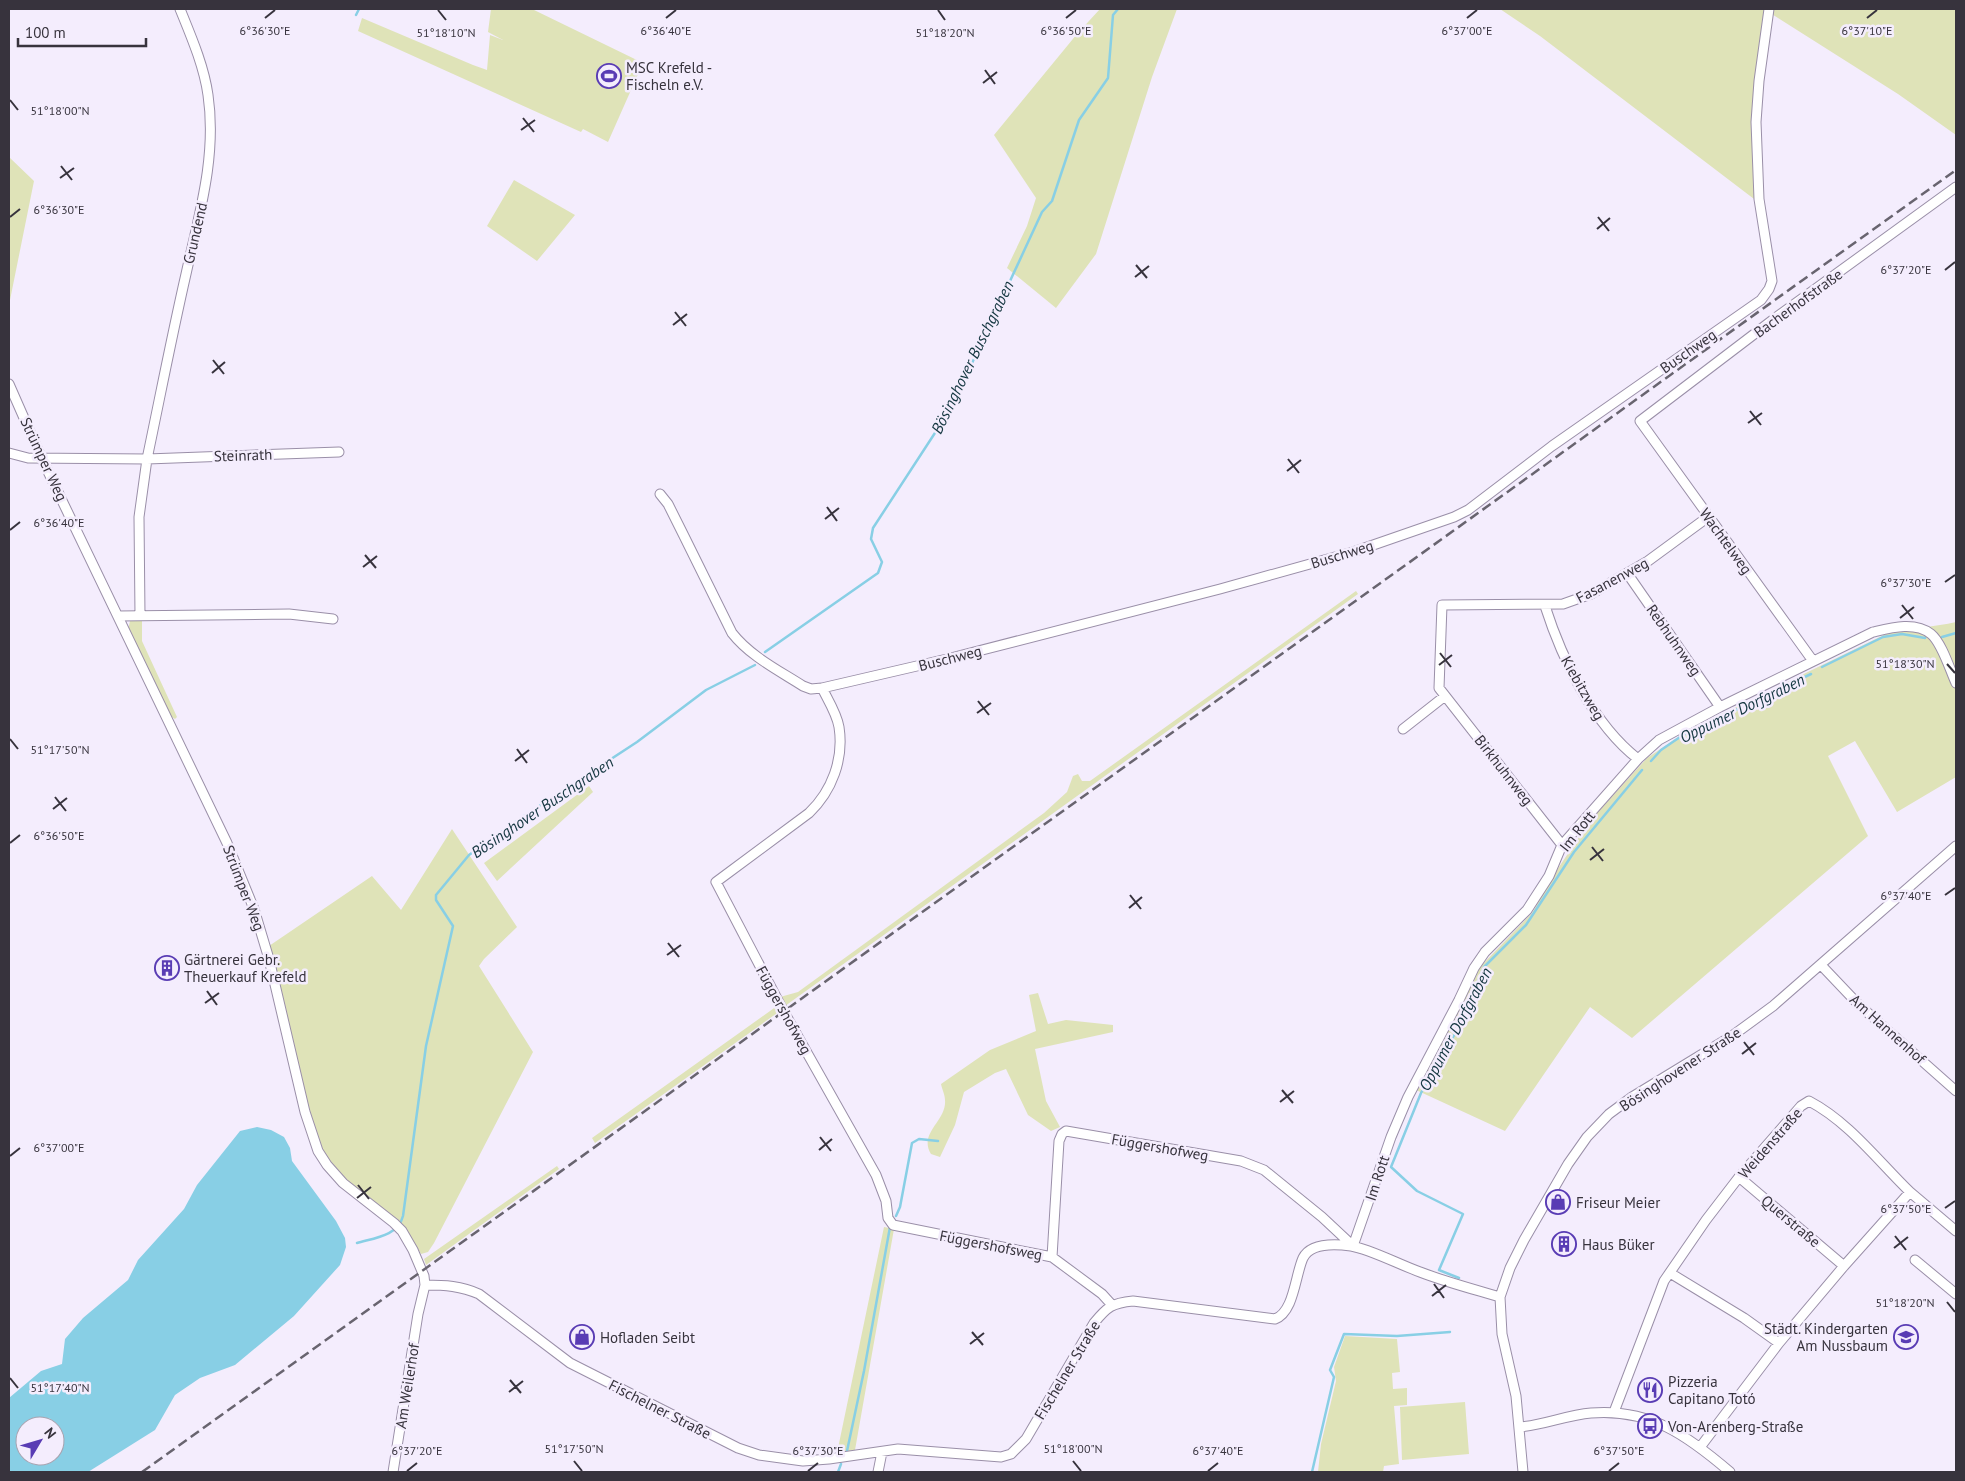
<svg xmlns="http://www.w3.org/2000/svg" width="1965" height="1481" font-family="'PT Sans',sans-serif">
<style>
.green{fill:#dfe3b8}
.water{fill:#88cfe5;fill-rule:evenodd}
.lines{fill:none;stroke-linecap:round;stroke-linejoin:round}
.stream{stroke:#88cfe5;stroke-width:2.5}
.minor-casing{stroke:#9a8fa8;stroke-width:11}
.minor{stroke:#fff;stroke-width:9}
.rail{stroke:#68646f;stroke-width:2.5;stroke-dasharray:10 5;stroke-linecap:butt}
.ticks{fill:none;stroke:#37333d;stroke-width:2}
.labels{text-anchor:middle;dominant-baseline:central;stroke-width:5;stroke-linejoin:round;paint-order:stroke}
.poi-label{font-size:15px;fill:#37333d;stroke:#f4edfd;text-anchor:start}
.street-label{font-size:15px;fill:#37333d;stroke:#f4edfd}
.water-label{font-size:16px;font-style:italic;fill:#153741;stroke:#f4edfd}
.ticks-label{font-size:12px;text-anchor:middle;fill:#37333d;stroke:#f4edfd;stroke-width:5;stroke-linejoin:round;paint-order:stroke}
</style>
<rect width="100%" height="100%" fill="#f4edfd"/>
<path class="green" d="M491,9H532L643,63L608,142L583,129L581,132L358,31L362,18L473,65L487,70L490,35L503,40L488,32Z
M1100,9H1177L1152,77L1096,254L1056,308L1007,268L1027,226L1036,198L994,135L1077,34Z
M1500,9H1956V135L1898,94L1767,11L1761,49L1758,202L1540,36Z
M9,157L34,181L9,305Z
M514,180L575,215L537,261L487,226Z
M1356,591L1358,594L785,1006L780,997L798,992L1044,813L1067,792L1073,776L1078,774L1082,781H1090Z
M142,617V641L177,717L175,719L169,715L128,630L130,621L135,618Z
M1956,622V777L1897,812L1855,741L1828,756L1868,836L1632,1038L1590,1007L1505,1131L1416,1090L1478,969L1532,913L1559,867L1589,822L1647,758L1689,730L1890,632C1912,628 1935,627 1956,622Z
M589,786L593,792L497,881L484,863Z
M452,829L517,927L484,959L479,966L533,1052L434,1243L428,1252L421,1254C401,1214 357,1199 330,1165C312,1144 306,1102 300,1075C290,1032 279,989 269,946L372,876L401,910Z
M1038,993L1048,1024L1066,1020L1113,1025V1032L1035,1049L1046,1101L1060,1127L1051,1131L1028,1115L1006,1069L995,1073L964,1092L955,1125L940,1157L931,1154C918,1133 947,1121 945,1100C945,1095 942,1089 941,1084L990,1050L1036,1031L1029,995Z
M777,1006L780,1011L595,1143L592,1138Z
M557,1166L559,1169L426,1265L424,1259Z
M884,1227L894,1229L855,1450L837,1453Z
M1345,1336L1397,1339L1400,1372L1392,1373L1393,1389L1407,1388V1405L1394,1406L1399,1464L1384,1466L1383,1472H1318L1321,1444L1336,1381L1334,1367Z
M1465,1402L1469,1454L1402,1460L1400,1407Z"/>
<path class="water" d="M257,1127L271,1130L284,1137L290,1148L292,1161L336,1221L345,1238L346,1247L340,1265L294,1316L235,1365L200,1378L175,1395L155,1430L88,1472H9V1398L41,1371L62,1364L65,1339L83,1318L128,1280L138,1260L184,1209L197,1185L240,1131ZM25,1426H55V1456H25Z"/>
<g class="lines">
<path class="stream" d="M356,15L359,9
M1942,637L1956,633
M765,652L878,573L882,562L871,539L873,528L946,416L967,374L1042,212L1052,201L1079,120L1108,78L1113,15L1118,9
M1822,667L1883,637L1902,634L1925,638
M1651,761L1661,750L1683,735L1811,674
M896,1216L900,1207L912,1143L919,1139L938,1141
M357,1243C374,1238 398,1236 403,1216L426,1046L453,926L436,900V895L469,855L521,818L637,742L706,690L755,665
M1459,1278L1439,1270L1463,1214L1417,1191L1391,1167L1421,1093L1460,1025L1484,967L1526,925L1574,852L1642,770
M847,1451L864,1371L890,1227
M838,1472L841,1464
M1312,1472L1334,1377L1330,1370L1344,1334L1397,1336L1450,1332"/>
<defs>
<path id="minor" d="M9,384L42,459L227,843L254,909L269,959L305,1112L318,1151L327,1165L343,1183L394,1223L402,1231L413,1250L424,1276L425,1285L418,1314L393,1472
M9,453L28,458L147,459C160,397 172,335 186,274C199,215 217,156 208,95C204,66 191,36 180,9
M660,494L668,504L684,536L732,633C750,656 778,670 803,686L811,689L822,688
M1627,573L1720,707
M1545,606C1562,659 1593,724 1638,759
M140,615L139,517L147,459L339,452
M118,616L289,614L333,619
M1813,661L1640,421L1774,319L1956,187
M1403,729L1445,696
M1562,845L1439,688L1442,605L1563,604L1591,594L1648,561L1708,517
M1821,965L1859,1005L1956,1091
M1739,1177L1844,1266
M1353,1246L1391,1137L1408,1097L1459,1000L1474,968L1485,952L1527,910L1549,876L1562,845L1638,759L1659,740L1720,707L1873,632C1890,628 1915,621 1931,634C1942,643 1950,670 1956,683
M1052,1257L1059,1141L1062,1134L1066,1131L1241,1161L1264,1170L1322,1217L1353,1246
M1915,1260L1956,1294
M1670,1273L1744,1318L1779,1343
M425,1285C445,1285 461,1286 479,1294L570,1363L738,1448L759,1455L803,1461L829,1459L898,1449L1001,1457L1011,1454L1026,1439L1094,1323C1107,1307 1112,1303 1133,1301L1275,1319C1294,1312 1295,1276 1303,1258C1311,1242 1336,1244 1351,1246C1370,1249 1400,1265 1420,1272C1446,1282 1473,1289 1500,1297
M1112,1305L1102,1294L1052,1257L893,1225L888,1218L886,1201L876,1175L784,1012L716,882L809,813C832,791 844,759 839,727C837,714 828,700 822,688L947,659L1220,589L1353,552L1454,517L1468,510L1552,446L1761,300L1769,289L1772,281L1759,199L1756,122L1759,81L1769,9
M1614,1412L1664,1281L1706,1220L1739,1177L1801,1106L1809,1101C1849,1122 1878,1161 1910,1192
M1520,1427C1544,1425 1567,1415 1591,1413C1650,1408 1688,1436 1730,1472
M1701,1446L1779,1343L1844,1266L1910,1192L1956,1231
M878,1472L882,1452
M1523,1472L1516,1396L1502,1334L1500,1297L1510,1268L1524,1240L1568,1164L1587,1137L1609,1114L1632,1097L1732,1036L1773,1006L1956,846"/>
</defs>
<use href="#minor" class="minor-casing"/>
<use href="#minor" class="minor"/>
<path class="rail" d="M142,1472L1956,170"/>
</g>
<path class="ticks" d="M438,10L446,20M938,10L945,20M265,18L275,10M666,18L676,10M1066,18L1076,10M1467,18L1477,10M1867,18L1877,10M985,70L995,84M983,83L997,72M10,100L18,110M523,118L534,132M521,130L535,120M61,166L72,180M60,178L74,168M10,217L20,209M1598,217L1609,231M1597,229L1610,218M1136,265L1147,278M1945,270L1955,262M1135,277L1149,266M675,312L686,326M673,325L687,314M213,360L224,374M212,373L225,362M1750,411L1761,425M1748,423L1762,413M1288,459L1299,473M1287,471L1301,460M827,507L837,521M825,519L839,508M10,530L20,522M365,555L376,568M363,567L377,556M1945,582L1955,575M1902,605L1913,619M1900,618L1914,607M1440,653L1451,667M1947,664L1955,673M1439,665L1452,655M978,701L989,715M977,713L991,703M10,739L18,749M517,749L527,763M515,761L529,750M55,797L66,811M53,809L67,798M10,843L20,835M1592,847L1603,861M1590,860L1604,849M1130,895L1141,909M1945,895L1955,888M1129,908L1142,897M668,943L679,957M667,955L681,945M207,991L217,1005M205,1003L219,993M1744,1042L1754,1055M1742,1054L1756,1043M1282,1090L1293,1103M1280,1102L1294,1091M820,1137L831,1151M819,1150L832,1139M10,1156L20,1148M358,1185L369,1199M357,1198L371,1187M1945,1208L1955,1201M1895,1236L1906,1250M1894,1248L1908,1237M1434,1284L1444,1298M1432,1296L1446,1285M1947,1302L1955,1312M972,1332L983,1345M970,1344L984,1333M10,1378L18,1388M510,1380L521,1393M509,1392L523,1381M574,1461L582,1471M1073,1461L1081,1471M407,1471L417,1463M808,1471L818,1463M1208,1471L1218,1463M1609,1471L1619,1463"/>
<defs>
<symbol id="stadium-ring" viewBox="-11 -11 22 22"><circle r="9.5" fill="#f4edfd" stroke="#593cb4" stroke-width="1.5"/><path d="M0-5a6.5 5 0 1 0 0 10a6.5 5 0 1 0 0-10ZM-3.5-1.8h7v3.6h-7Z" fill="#593cb4"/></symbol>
<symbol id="building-ring" viewBox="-11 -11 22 22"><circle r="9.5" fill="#f4edfd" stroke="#593cb4" stroke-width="1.5"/><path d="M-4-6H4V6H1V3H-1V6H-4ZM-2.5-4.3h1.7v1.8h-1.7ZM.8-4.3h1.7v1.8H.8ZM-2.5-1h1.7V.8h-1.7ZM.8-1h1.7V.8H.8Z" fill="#593cb4"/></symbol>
<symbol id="shop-ring" viewBox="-11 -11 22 22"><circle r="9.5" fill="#f4edfd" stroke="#593cb4" stroke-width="1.5"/><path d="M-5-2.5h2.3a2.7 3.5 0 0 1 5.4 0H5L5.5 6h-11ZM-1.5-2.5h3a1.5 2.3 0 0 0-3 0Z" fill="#593cb4"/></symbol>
<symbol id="school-ring" viewBox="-11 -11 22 22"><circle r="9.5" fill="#f4edfd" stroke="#593cb4" stroke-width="1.5"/><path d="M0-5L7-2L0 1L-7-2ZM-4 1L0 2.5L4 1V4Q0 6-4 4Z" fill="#593cb4"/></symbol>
<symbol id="restaurant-ring" viewBox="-11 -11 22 22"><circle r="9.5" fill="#f4edfd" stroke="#593cb4" stroke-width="1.5"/><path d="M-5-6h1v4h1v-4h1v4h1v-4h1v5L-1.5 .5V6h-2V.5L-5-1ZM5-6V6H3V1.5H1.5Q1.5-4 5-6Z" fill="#593cb4"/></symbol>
<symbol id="bus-ring" viewBox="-11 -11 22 22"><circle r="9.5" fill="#f4edfd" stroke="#593cb4" stroke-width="1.5"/><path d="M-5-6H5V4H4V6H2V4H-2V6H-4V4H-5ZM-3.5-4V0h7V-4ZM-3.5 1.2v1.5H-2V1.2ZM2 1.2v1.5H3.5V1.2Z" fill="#593cb4"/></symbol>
</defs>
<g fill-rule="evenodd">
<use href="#stadium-ring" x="595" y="62" width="28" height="28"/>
<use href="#building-ring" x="153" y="954" width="28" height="28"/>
<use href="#shop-ring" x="1544" y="1188" width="28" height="28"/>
<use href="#building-ring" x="1550" y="1230" width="28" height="28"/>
<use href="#shop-ring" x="568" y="1323" width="28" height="28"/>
<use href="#school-ring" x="1892" y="1323" width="28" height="28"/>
<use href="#restaurant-ring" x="1636" y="1376" width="28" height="28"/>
<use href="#bus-ring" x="1636" y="1412" width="28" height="28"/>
</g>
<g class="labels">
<g class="poi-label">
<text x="626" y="67">MSC Krefeld -<tspan x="626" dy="17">Fischeln e.V.</tspan></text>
<text x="184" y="959">Gärtnerei Gebr.<tspan x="184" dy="17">Theuerkauf Krefeld</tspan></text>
<text x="1576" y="1202">Friseur Meier</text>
<text x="1582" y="1244">Haus Büker</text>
<text x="1888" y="1328" text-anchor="end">Städt. Kindergarten<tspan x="1888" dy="17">Am Nussbaum</tspan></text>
<text x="600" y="1337">Hofladen Seibt</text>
<text x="1668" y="1381">Pizzeria<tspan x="1668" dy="17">Capitano Totó</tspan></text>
<text x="1668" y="1426">Von-Arenberg-Straße</text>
</g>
<g class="street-label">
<text transform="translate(195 233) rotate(-77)">Grundend</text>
<text transform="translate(1798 303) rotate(-36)">Bacherhofstraße</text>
<text transform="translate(1688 351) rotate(-35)">Buschweg</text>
<text transform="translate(243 455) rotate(-2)">Steinrath</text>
<text transform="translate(44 459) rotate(65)">Strümper Weg</text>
<text transform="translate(1726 541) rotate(54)">Wachtelweg</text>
<text transform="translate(1342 554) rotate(-17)">Buschweg</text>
<text transform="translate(1612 580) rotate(-28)">Fasanenweg</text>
<text transform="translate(1674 640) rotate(55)">Rebhuhnweg</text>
<text transform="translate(950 658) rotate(-14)">Buschweg</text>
<text transform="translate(1583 688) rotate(60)">Kiebitzweg</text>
<text transform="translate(1504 770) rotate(52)">Birkhuhnweg</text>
<text transform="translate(1577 831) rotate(-52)">Im Rott</text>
<text transform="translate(244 888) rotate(69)">Strümper Weg</text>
<text transform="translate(784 1010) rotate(61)">Függershofweg</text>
<text transform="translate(1888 1029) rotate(42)">Am Hannenhof</text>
<text transform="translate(1680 1069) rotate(-33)">Bösinghovener Straße</text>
<text transform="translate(1770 1143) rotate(-49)">Weidenstraße</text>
<text transform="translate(1160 1147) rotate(10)">Függershofweg</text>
<text transform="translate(1377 1178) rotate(-72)">Im Rott</text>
<text transform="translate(1791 1221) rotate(40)">Querstraße</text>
<text transform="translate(991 1245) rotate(11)">Függershofsweg</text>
<text transform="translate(1067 1370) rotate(-59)">Fischelner Straße</text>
<text transform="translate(407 1386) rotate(-81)">Am Weilerhof</text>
<text transform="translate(660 1409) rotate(27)">Fischelner Straße</text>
</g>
<g class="water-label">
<text transform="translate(972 357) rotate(-64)">Bösinghover Buschgraben</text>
<text transform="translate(1742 708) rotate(-26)">Oppumer Dorfgraben</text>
<text transform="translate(542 807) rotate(-34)">Bösinghover Buschgraben</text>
<text transform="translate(1455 1029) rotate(-62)">Oppumer Dorfgraben</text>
</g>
</g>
<g class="ticks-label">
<text x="265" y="35">6°36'30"E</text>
<text x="666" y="35">6°36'40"E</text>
<text x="1066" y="35">6°36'50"E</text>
<text x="1467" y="35">6°37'00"E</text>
<text x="1867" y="35">6°37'10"E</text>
<text x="446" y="37">51°18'10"N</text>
<text x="945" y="37">51°18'20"N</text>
<text x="60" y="115">51°18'00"N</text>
<text x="59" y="214">6°36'30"E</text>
<text x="1906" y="274">6°37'20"E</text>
<text x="59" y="527">6°36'40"E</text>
<text x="1906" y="587">6°37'30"E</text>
<text x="1905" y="668">51°18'30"N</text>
<text x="60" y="754">51°17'50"N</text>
<text x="59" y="840">6°36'50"E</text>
<text x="1906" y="900">6°37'40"E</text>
<text x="59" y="1152">6°37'00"E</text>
<text x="1906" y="1213">6°37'50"E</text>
<text x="1905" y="1307">51°18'20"N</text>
<text x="60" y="1392">51°17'40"N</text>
<text x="574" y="1453">51°17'50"N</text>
<text x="1073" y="1453">51°18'00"N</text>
<text x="417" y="1455">6°37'20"E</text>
<text x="818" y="1455">6°37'30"E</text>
<text x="1218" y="1455">6°37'40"E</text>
<text x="1619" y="1455">6°37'50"E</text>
</g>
<rect width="1965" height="1481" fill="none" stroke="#37333d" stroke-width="20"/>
<g transform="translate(40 1441) rotate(52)"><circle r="24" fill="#f4edfd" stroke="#a8a3b0"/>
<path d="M0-4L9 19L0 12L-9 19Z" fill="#593cb4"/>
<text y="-8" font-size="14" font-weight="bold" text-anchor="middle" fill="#37333d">N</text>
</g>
<path d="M18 38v8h128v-8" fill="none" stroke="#37333d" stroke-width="2.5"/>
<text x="25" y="38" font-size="15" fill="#37333d" stroke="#f4edfd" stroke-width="4" paint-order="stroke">100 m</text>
</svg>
